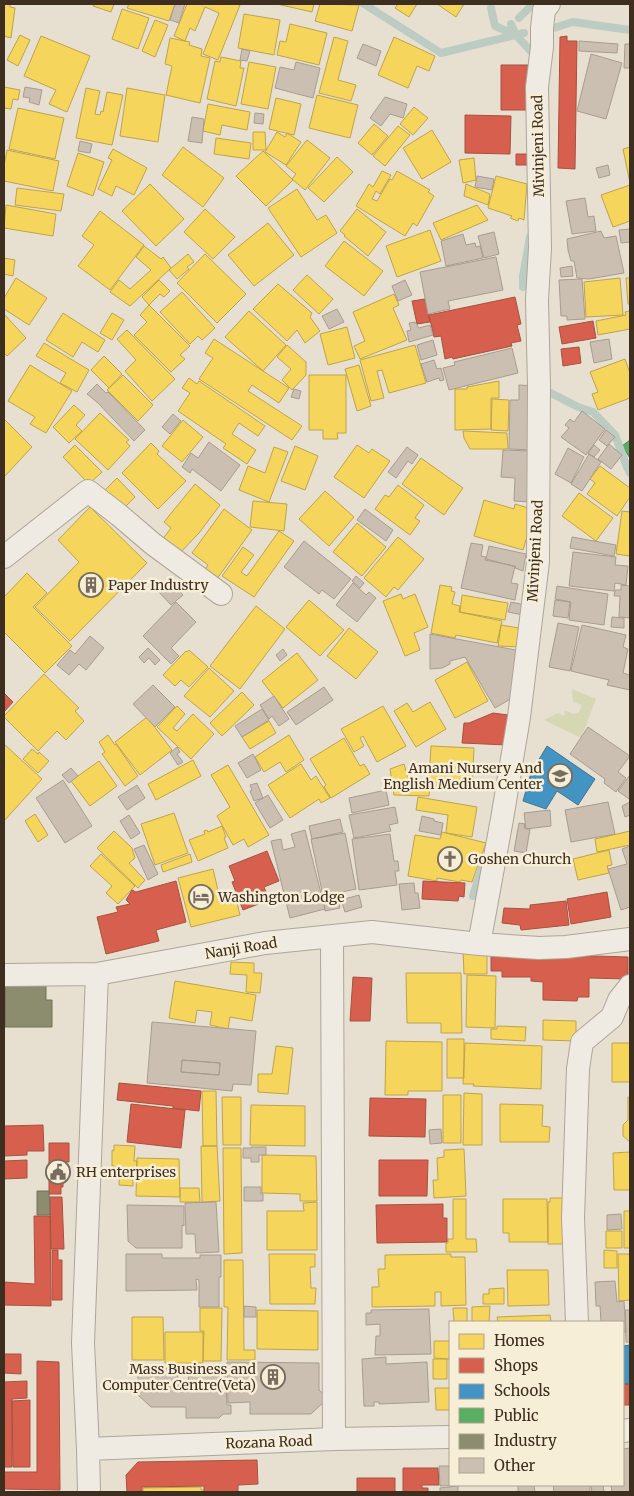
<svg xmlns="http://www.w3.org/2000/svg" width="634" height="1496" font-family="Merriweather,serif">
<style>
.green{fill:#d6d7b3}
.homes{fill:#f6d55c;stroke:#bea34a}
.shops{fill:#d6604d;stroke:#a85140}
.schools{fill:#4393c3;stroke:#417592}
.public{fill:#5aae61;stroke:#51884e}
.industry{fill:#8c8c6e;stroke:#747057}
.lines{fill:none;stroke-linecap:round;stroke-linejoin:round}
.stream{stroke:#bcccc2;stroke-width:8}
.building{fill:#cbbfb2;stroke:#a89c90;fill-rule:evenodd}
.minor-casing{stroke:#ada599;stroke-width:24}
.minor{stroke:#efebe3;stroke-width:22}
.labels{text-anchor:middle;dominant-baseline:central;stroke-width:5;stroke-linejoin:round;paint-order:stroke}
.street-label{font-size:14px;fill:#3d2e20;stroke:#f7eed8}
.poi-label{font-size:14px;fill:#3d2e20;stroke:#f7eed8;text-anchor:start}
</style>
<rect width="100%" height="100%" fill="#e7e0d1"/>
<path class="green" d="M572,689L596,699L581,738L544,720L558,713L564,716L565,710L574,714L579,712L582,705L573,702Z"/>
<path class="homes" d="M4,4H10V7L15,8L11,38L4,36Z
M94,4H114L111,12L93,6Z
M129,4H175L169,21L127,8Z
M187,4H236L240,5L218,60L203,54L219,13L205,7L195,31L190,28L185,41L174,36Z
M277,4H314L312,12Z
M320,4L359,5L352,31L315,21Z
M398,4H417L409,17L395,8Z
M437,4H464L456,17Z
M122,9L149,18L138,49L112,39Z
M244,14L280,20L274,55L238,48Z
M155,20L168,25L155,57L142,51Z
M290,24L327,33L319,65L277,55L280,41L286,42Z
M20,35L30,40L18,66L7,60Z
M41,36L90,56L67,112L49,104L56,90L24,76Z
M334,37L348,41L338,80L356,85L351,101L319,93Z
M394,37L435,56L429,71L417,66L408,88L378,75Z
M170,38L190,42L189,45L202,49L201,56L210,58L200,103L166,95L172,66L165,64Z
M221,57L241,61L240,68H244L236,106L207,99L215,61L220,62Z
M249,62L276,67L268,109L241,104Z
M4,87L20,90L18,100L13,99L11,109L4,108Z
M86,88L100,91L95,114L100,115L101,111L103,112L107,92L123,95L112,145L76,138Z
M127,88L165,95L158,142L120,136Z
M317,95L358,105L350,138L309,128Z
M276,98L301,104L294,135L269,129Z
M208,104L250,112L247,130L222,125L220,135L203,131Z
M414,107L428,118L413,135L400,124Z
M18,108L64,118L55,159L9,149Z
M374,124L388,136L372,155L358,143Z
M398,126L410,135L385,166L373,156Z
M432,130L451,162L422,179L403,148Z
M253,132H265L266,150H253Z
M277,132L285,137L287,133L301,142L286,165L265,152Z
M216,138L251,143L249,159L214,154Z
M307,140L330,158L305,190L292,179L296,174L286,166Z
M183,147L224,178L203,207L162,175Z
M630,147V183L623,149Z
M113,149L147,168L134,195L116,186L112,196L98,189L112,160L108,158Z
M7,150L59,161L53,191L4,181V166Z
M263,151L293,180L266,206L236,176Z
M78,153L104,162L93,196L67,186Z
M337,157L353,172L324,202L308,188Z
M474,158L476,180L463,183L459,160Z
M382,171L391,175L380,194L376,191L372,199L377,201L390,179L392,180L397,171L430,190L428,192L434,196L417,226L413,223L405,236L356,206L369,184L373,187Z
M496,176L527,184L524,220L519,218L518,221L510,218L512,216L488,208Z
M150,184L184,219L156,246L122,211Z
M466,184L490,194L488,205L464,196Z
M630,185V221L613,227L601,195Z
M17,188L64,194L61,211L15,205Z
M297,189L317,220L326,215L337,233L301,257L268,208Z
M6,205L56,214L53,236L4,228Z
M477,205L488,220L441,240L433,223Z
M205,209L235,237L213,259L184,232Z
M357,209L386,232L368,256L344,236L345,235L340,231Z
M100,211L144,245L110,290L78,266L94,245L82,236Z
M268,223L294,255L254,286L228,255Z
M430,230L441,261L397,277L386,246Z
M344,241L383,271L364,296L325,266Z
M144,246L161,259L163,257L171,268L130,306L110,292L119,280L130,289L151,270L136,257Z
M188,254L194,262L187,267L189,269L177,279L169,270Z
M205,254L246,294L217,323L177,283Z
M4,258L15,260L13,276L4,274Z
M307,275L333,299L319,314L293,290Z
M16,278L47,298L29,325L4,309V298Z
M620,278L623,315L586,317L584,282Z
M626,278H630V304H628Z
M159,280L170,291L164,297L160,294L149,305L142,297Z
M278,284L312,313L310,317L320,331L305,343L297,330L287,341L253,309Z
M182,292L215,328L202,340L198,336L190,344L160,312Z
M394,294L399,305L393,308L407,340L360,359L354,346L365,341L353,312Z
M149,305L190,346L180,355L185,359L171,372L134,335L147,322L140,315Z
M249,311L286,345L263,371L225,337Z
M630,311V329L598,335L596,321L626,315L625,312Z
M63,313L105,340L98,352L82,342L73,357L46,340Z
M112,313L124,320L112,340L100,333Z
M4,314L26,338L7,356L4,353Z
M347,327L355,358L328,365L320,334Z
M127,330L175,379L152,401L125,371L136,360L117,339Z
M214,339L289,388L279,403L252,385L248,391L302,426L292,440L199,379L213,358L205,353Z
M44,343L89,370L77,392L60,383L66,373L36,356Z
M287,345L306,362V375L292,390L282,380L291,369L277,357Z
M415,345L426,383L389,393L382,370L377,371L384,398L371,401L360,360Z
M104,356L122,374L109,388L91,370Z
M625,359L630,373V398L598,410L592,394L598,392L590,372Z
M30,365L72,391L46,433L30,424L35,417L8,401Z
M359,365L371,406L357,411L345,369Z
M123,375L153,405L138,421L107,390Z
M309,375H346V433H337L338,439H323V430H309Z
M189,378L197,384L199,381L265,426L258,436L239,423L232,434L256,450L247,464L223,448L226,444L178,411L190,393L182,388Z
M499,381V398H491V429L455,430V389H467V387Z
M492,399L509,400L508,431L491,430Z
M74,405L85,415L76,425L82,431L69,443L53,427Z
M100,413L129,440L126,442L130,446L108,470L75,439Z
M4,419L32,447L4,477Z
M183,420L203,437L182,462L162,446Z
M463,431L507,433L508,449H470L464,438Z
M151,443L159,451L157,454L186,481L158,509L122,473Z
M75,445L102,472L89,484L63,457Z
M357,445L369,453L372,449L390,461L364,498L334,477Z
M295,446L318,456L305,490L281,481Z
M274,447L288,452L269,502L239,490L248,466L265,473Z
M421,458L463,488L444,515L402,484Z
M600,466L630,488V497L617,516L587,494L595,483L590,479Z
M117,478L135,497L123,509L104,491Z
M195,484L220,505L199,533L179,554L162,540L171,528L164,522Z
M398,485L424,505L415,518L420,521L410,535L375,509L385,495L389,497Z
M325,491L354,517L329,546L299,519Z
M579,493L613,518L596,541L562,516Z
M484,500L514,509L515,504L535,510L523,550L474,536Z
M253,501L287,504L284,531L250,527Z
M90,507L147,563L70,641L35,607L79,562L58,540Z
M224,509L252,530L214,583L202,574L208,565L192,553Z
M622,511L630,512V556L616,554Z
M357,523L386,547L362,576L333,552Z
M279,531L294,541L254,597L222,576L243,547L254,555L241,572L247,576Z
M398,537L424,559L398,590L394,587L386,597L364,578Z
M27,573L47,593L33,607L72,646L45,673L4,632V597Z
M440,585L452,587L451,591L455,592L452,604L460,606L459,612L502,621L497,643L456,635L455,638L431,633Z
M401,594L403,599L415,594L428,627L414,633L420,650L405,656L383,601Z
M462,595L508,603L505,620L460,612Z
M309,600L344,630L320,656L286,627Z
M256,606L285,629L240,689L210,666Z
M501,625L525,629L522,647L498,646Z
M349,628L378,652L356,679L327,656Z
M189,650L208,667L189,687L181,680L175,686L163,675L186,651L187,652Z
M297,653L318,680L283,708L262,681Z
M467,662L488,701L455,718L435,680Z
M209,668L234,691L210,717L184,696Z
M44,674L79,708L75,711L84,721L66,740L57,731L38,751L4,717V716Z
M242,692L254,705L222,736L210,723Z
M430,702L446,729L416,747L394,711L407,703L413,712Z
M177,706L185,714L173,728L177,731L193,714L214,734L191,759L157,727Z
M383,706L406,746L377,762L363,736L360,738L364,746L354,752L341,729Z
M147,717L172,750L140,775L115,742Z
M269,721L276,733L250,749L242,737Z
M108,735L115,745L116,744L138,776L125,786L102,754L105,752L99,742Z
M289,735L304,760L286,772L280,762L264,772L255,757Z
M344,738L360,766L364,764L370,774L331,798L324,787L326,785L310,759Z
M4,744L42,779L4,821Z
M431,746L474,748L472,788L430,786L429,796L394,795L390,769L404,764L409,781H429Z
M32,749L38,754L39,752L49,761L38,773L23,759Z
M193,760L201,776L156,800L148,784Z
M99,761L117,786L90,806L71,781Z
M301,764L311,780L316,776L330,798L321,803L319,799L290,818L268,785Z
M228,765L269,835L248,847L244,839L233,845L217,816L230,807L211,775Z
M418,797L477,807L472,837L446,833L448,815L416,810Z
M174,813L188,853L155,865L141,824Z
M35,814L48,835L38,842L25,821Z
M222,826L226,837L224,838L228,848L198,861L189,840L205,834L204,831L207,830L208,832Z
M114,831L132,848L135,858L129,863L145,880L138,888L97,848Z
M630,831V845L597,852L595,839Z
M442,832L486,843L472,882L461,880L460,882L437,878V881L408,876L415,835L440,839Z
M609,850L612,865L607,866L609,873L578,880L573,859Z
M101,854L135,886L118,904L106,893L112,886L90,866Z
M190,854L192,862L163,872L161,865Z
M213,869L220,899L235,895L240,915L191,927L178,878Z
M463,950H487V974H464Z
M231,962L254,963V973H262L260,993L246,992L247,975L230,974Z
M406,973H461L462,1033H441V1023H407Z
M467,975L496,976L495,1028L466,1027Z
M175,981L256,995L252,1021L230,1017L228,1029L210,1025L212,1012L197,1010L195,1023L169,1018Z
M543,1020L576,1021V1041L543,1040Z
M497,1026L526,1027L525,1041L491,1039V1029H497Z
M447,1039H464V1078H447Z
M386,1041L442,1042V1091H408V1095H385Z
M465,1043L542,1046L541,1089L473,1086L474,1084H463Z
M612,1043H630V1082H612Z
M276,1046L293,1048L288,1094L258,1092V1074H272Z
M202,1091H216L217,1146H203Z
M464,1093L482,1094V1145H463Z
M443,1095H461V1143H443Z
M222,1097H241V1145H223Z
M628,1097H630V1142L623,1136V1125L628,1120Z
M500,1104L543,1105L542,1126L550,1127L549,1142H500Z
M251,1105L305,1106V1146L250,1145Z
M114,1145L135,1146L134,1161H137L136,1175L133,1174V1186L119,1185L120,1172H114V1166H112V1150L114,1151Z
M201,1146H217L220,1201L202,1202Z
M223,1148H241L242,1253L224,1254Z
M464,1149L466,1196L434,1198L433,1180H438L437,1158L444,1157V1150Z
M630,1152V1190H614L613,1153Z
M262,1155L316,1156L317,1201H300V1194L262,1193Z
M137,1158L179,1159L180,1197L136,1196Z
M180,1188H199L200,1202H180Z
M550,1198H564L565,1244H548V1202H550Z
M453,1199H466V1239H476L477,1252H446V1243H448V1239H453Z
M503,1199H547L548,1242H509V1233H503Z
M317,1202V1250H267V1211H304L303,1203Z
M624,1211H630V1248H624Z
M606,1231H622V1248H606Z
M604,1250L617,1251V1268H604Z
M269,1254H315V1267H310L311,1288H316L315,1304H270Z
M451,1254V1257H465L466,1305L441,1306V1292H435V1306L372,1307V1287H379L378,1269H385V1255Z
M618,1254H630V1300L619,1301Z
M224,1260H243L244,1350H255V1360H227L228,1307H224Z
M507,1270H548L549,1305L508,1306Z
M504,1288V1304H483V1294H489V1289Z
M490,1306L489,1322H472V1307Z
M200,1308H222L221,1361H203L204,1331H200Z
M453,1308H467V1322H454Z
M257,1310L318,1311V1350L257,1349Z
M550,1315L551,1322H498L497,1317Z
M132,1317H163L164,1360H132Z
M165,1332H203V1363H165Z
M434,1341H450V1359L434,1358Z
M433,1359H447V1379H433Z
M450,1371V1410H436L435,1388H450Z
M201,1487V1490H204V1492H143V1488Z"/>
<path class="shops" d="M567,36V41H577L575,169L558,168L560,37Z
M501,65H528V110H501Z
M465,115L511,116L510,154L465,153Z
M516,154H531L532,165H516Z
M515,297L521,324L517,325L521,341L511,343L512,346L453,359L452,357L445,359L441,336L434,337L429,315Z
M425,299L430,322L417,324L412,301Z
M593,321L596,338L562,344L559,327Z
M579,347L581,363L563,366L561,349Z
M4,693L13,702L4,712Z
M493,713L508,715L507,745L462,743L464,723H469Z
M267,851L279,881L264,887L269,900L243,910L232,882L235,881L229,866Z
M176,881L186,922L156,930L159,941L106,954L97,917L118,912L116,907L130,904L126,900L132,890L136,892Z
M423,881L465,883L464,897L459,896L458,901L422,899Z
M607,892L611,917L571,924L567,899Z
M566,901L569,925L521,930L520,925L502,923L504,908L530,909V905Z
M491,953L628,957V979L589,978V997H578L577,1001L543,1000V982L531,981V977H502V971H491Z
M353,977L372,978L370,1021H350Z
M119,1083L201,1091L199,1111L173,1108V1106L117,1100Z
M370,1098L426,1099L425,1137L369,1136Z
M131,1104L185,1110L181,1148L127,1142Z
M43,1125L44,1151H27V1155L4,1156V1126Z
M49,1143H69V1162H63V1187H61V1194H49Z
M27,1160V1178L4,1179V1161Z
M379,1160H428L427,1196H379Z
M50,1197H62L64,1249H51Z
M443,1204V1218H447V1242L377,1243L376,1205Z
M34,1216H50L51,1306L4,1305V1282L35,1284Z
M52,1250H58V1260H62V1300H52Z
M4,1354H21V1374L4,1373Z
M37,1361L59,1362L60,1490L4,1489V1472H37Z
M27,1381V1398L12,1399V1467H4V1382Z
M630,1384V1405H623V1385Z
M30,1400V1467H13L12,1401Z
M257,1460L258,1484L238,1485V1492H204V1486L142,1487V1492H127L126,1475L138,1462Z
M403,1468H438L439,1485H422V1488H428V1492H403Z
M357,1478H395V1492H357Z"/>
<path class="schools" d="M547,746L595,779L578,805L557,791L546,809L523,801L531,773Z
M630,1345V1383L623,1384V1346Z"/>
<path class="public" d="M630,440V458L622,446Z"/>
<path class="industry" d="M5,978H46V1000H52V1027H5Z
M37,1191H49L50,1215H37Z"/>
<g class="lines">
<path class="stream" d="M364,4L441,53L524,33
M491,8L495,26L516,35
M519,18L533,4
M511,24L516,35L537,58
M544,31L573,22L630,30
M523,287V276L530,237
M543,389L578,407L593,412L615,435L627,467L630,473
M473,896L484,860"/>
</g>
<path class="building" d="M175,4H185L179,23L170,20Z
M579,41L618,44L617,53L579,51Z
M363,44L381,51L376,66L357,58Z
M625,44H630V68H624Z
M242,49L250,51L247,61L240,60Z
M591,54L622,63L606,119L577,111Z
M296,62L320,68L313,98L275,88L280,67L294,70Z
M25,87L42,90L39,105L29,102L30,98L23,97Z
M385,97L407,104L403,118L390,114L381,126L370,118Z
M255,113L264,114L263,124L254,123Z
M192,117L204,119L202,143L188,141Z
M80,141L92,144L90,153L78,151Z
M608,165L610,175L599,178L596,168Z
M477,176L494,179L492,190L475,187Z
M585,198L588,217L594,216L596,231L572,234L566,201Z
M630,229V242L621,243L619,230Z
M601,231L604,238L616,236L624,273L589,279L577,278L574,261H571L568,250L567,239Z
M494,232L499,254L484,258L478,236Z
M463,234L466,245L475,243L476,247L480,246L483,258L446,266L441,241Z
M496,257L503,290L448,301L450,309L428,314L420,272Z
M572,266L573,276L561,277L560,268Z
M582,279L585,319L567,320V316H561L559,280Z
M405,280L412,295L398,301L392,286Z
M337,309L344,322L329,329L322,316Z
M415,322L419,328L430,325L433,335L409,342L407,331L411,330L409,323Z
M609,339L612,359L594,363L590,342Z
M433,340L437,355L421,360L417,345Z
M512,348L518,373L449,390L443,368L455,365L454,362Z
M434,360L437,369L441,368L444,380L440,381L439,378L427,382L421,364Z
M97,384L106,393L108,392L145,430L134,441L98,403L87,394Z
M519,385L535,386L533,450L509,449L510,400H519Z
M294,389L301,391L299,399L291,397Z
M582,411L605,429L586,455L561,437L569,428L565,425L570,419L574,422Z
M173,414L181,421L170,434L162,427Z
M606,430L615,437L607,446L599,440Z
M209,442L240,465L221,491L192,469L190,473L182,467L191,453L198,458Z
M609,444L622,455L611,469L598,459Z
M594,445L600,450L594,457L588,453Z
M407,447L418,455L412,464L408,461L396,478L388,472Z
M568,448L584,457L571,483L555,474Z
M503,450L532,451L531,502L514,501L515,478L501,477Z
M589,454L601,462L582,491L571,484Z
M365,509L393,530L386,541L357,520Z
M572,537L616,545L614,556L570,548Z
M304,541L351,579L334,599L322,590L319,594L284,567Z
M471,543L483,545L481,556L486,557L485,560L515,566L511,583L518,584L515,600L461,588Z
M489,546L526,554L523,571L515,568L516,567L486,559Z
M573,552L616,557L615,565L628,566L626,585L615,583L614,591L569,586Z
M356,576L364,583L360,588L352,581Z
M169,580L183,595L171,605L158,591Z
M353,583L366,595L369,592L376,598L357,622L336,605Z
M621,585L630,586V618L619,617L620,596H614L615,590H621Z
M557,586L608,594L604,625L569,620L571,602L555,599Z
M555,600L570,602L568,618L553,616Z
M176,602L196,622L171,648L179,656L171,664L143,636Z
M511,602L525,605L523,615L508,612Z
M612,617L624,618V628L611,627Z
M558,623L579,627L570,671L549,667Z
M582,625L626,635L623,647L628,649L623,673L630,675V690L607,685L609,680L571,671Z
M430,634L521,651L512,698L495,708L465,657L450,661V664L442,668L430,669Z
M90,636L104,648L86,670L79,664L69,675L57,665L70,650L75,654Z
M148,648L160,660L155,665L149,658L144,663L139,657Z
M283,649L287,655L280,661L276,655Z
M153,685L175,707L155,727L133,704Z
M324,687L333,700L296,725L287,712Z
M274,696L289,719L279,726L272,716L269,719L260,705Z
M262,709L269,720L242,737L235,726Z
M588,727L630,756L618,772L626,778L616,792L604,783L605,779L570,754Z
M177,747L180,752L177,754L183,762L178,765L170,753Z
M253,754L261,770L247,778L238,763Z
M71,768L78,776L69,783L62,775Z
M630,775V797L629,799L618,791Z
M63,780L92,826L65,843L36,798Z
M257,783L263,798L254,801L250,791L252,790L250,785Z
M137,785L145,798L127,810L118,797Z
M386,790L389,805L352,813L349,798Z
M268,795L283,820L270,828L255,803Z
M608,802L615,834L571,842L565,810Z
M630,802V815L625,817L622,806Z
M395,807L398,823L389,825L391,831L354,838L349,815Z
M550,810L551,826L526,829L524,813Z
M129,815L140,833L131,839L120,821Z
M422,816L434,819V821L443,823L441,835L419,831Z
M340,819L343,832L312,839L309,826Z
M519,823L525,824L524,828L530,829L526,853L514,851Z
M305,830L325,909L290,918L271,841L281,839L283,850L295,847L291,834Z
M345,833L356,889L323,896L311,839Z
M390,834L394,861H398L399,871H395L397,885L359,890L352,839Z
M144,845L158,874L148,880L134,849Z
M630,846V907L621,910L608,869L627,864L622,849Z
M414,883L415,893H418L420,908L402,910L399,884Z
M359,895L362,907L345,912L341,900Z
M338,899L340,908L325,911L324,901Z
M152,1022L256,1031L251,1085L233,1084L232,1091L147,1083ZM182,1060L220,1063L219,1075L181,1072Z
M182,1060L220,1063L219,1075L181,1072Z
M441,1129L442,1143L430,1144L429,1130Z
M251,1147H266V1155H259V1162H251V1158H243V1148H251Z
M244,1187H261V1194H263V1201H244Z
M216,1202L219,1252L196,1253L195,1234H186L185,1203Z
M127,1205L184,1206V1226L182,1225V1248H136L128,1241Z
M621,1214L622,1229L607,1230V1215Z
M126,1254H162V1258H200V1255H221V1277H219V1307H199V1280L196,1279L197,1290L126,1291Z
M615,1281L617,1302L624,1301L626,1332H623V1322H601L600,1306H596L595,1282Z
M244,1306L256,1307V1317H244Z
M429,1309L431,1354L375,1355L376,1336H380V1324L366,1325V1313H371V1310Z
M625,1310H630V1342H626Z
M386,1357V1364L427,1362L429,1402L379,1404V1402H374V1406H364L362,1359Z
M227,1362L319,1363V1390L328,1398L311,1414H250V1402L228,1403Z
M188,1366H225L227,1405H231V1414H223L219,1418H186V1407H151L138,1395V1369L177,1368L179,1389L189,1388Z
M630,1448V1492H612L611,1485H623V1449Z
M439,1466H450V1485H466L440,1486Z
M518,1485H534L535,1492H518Z
M553,1485H590V1492H554Z
M591,1485H603L604,1492H592Z
M458,1486V1492H440V1488Z"/>
<g class="lines">
<defs>
<path id="minor" d="M4,557L88,491L119,515L153,544L221,594
M332,936L334,1439
M479,944L502,819L519,717L538,562L539,386L537,300L540,248L537,87L542,47V28L544,10L549,4
M4,975L97,974L265,943L372,932L479,944L539,948L566,947L630,939
M577,1322L573,1218L578,1069L582,1042L612,1017L619,1000L630,986
M623,1431L630,1430
M88,1449L334,1439L450,1437
M89,1492L88,1449L83,1343L97,974"/>
</defs>
<use href="#minor" class="minor-casing"/>
<use href="#minor" class="minor"/>
</g>
<defs>
<symbol id="building-ring" viewBox="-11 -11 22 22"><circle r="9.5" fill="#f7eed8" stroke="#786c5e" stroke-width="1.5"/><path d="M-4-6H4V6H1V3H-1V6H-4ZM-2.5-4.3h1.7v1.8h-1.7ZM.8-4.3h1.7v1.8H.8ZM-2.5-1h1.7V.8h-1.7ZM.8-1h1.7V.8H.8Z" fill="#786c5e"/></symbol>
<symbol id="school-ring" viewBox="-11 -11 22 22"><circle r="9.5" fill="#f7eed8" stroke="#786c5e" stroke-width="1.5"/><path d="M0-5L7-2L0 1L-7-2ZM-4 1L0 2.5L4 1V4Q0 6-4 4Z" fill="#786c5e"/></symbol>
<symbol id="church-ring" viewBox="-11 -11 22 22"><circle r="9.5" fill="#f7eed8" stroke="#786c5e" stroke-width="1.5"/><path d="M-1.2-6h2.4v3.5h3.3v2.4h-3.3V6h-2.4V-.1h-3.3v-2.4h3.3Z" fill="#786c5e"/></symbol>
<symbol id="hotel-ring" viewBox="-11 -11 22 22"><circle r="9.5" fill="#f7eed8" stroke="#786c5e" stroke-width="1.5"/><path d="M-6-4.5h1.5V1H6V5H4.5V3h-9V5H-6ZM-4 0a1.8 1.8 0 1 1 3.6 0ZM.5 0V-2.5h3Q6-2.5 6 0Z" fill="#786c5e"/></symbol>
<symbol id="civic-ring" viewBox="-11 -11 22 22"><circle r="9.5" fill="#f7eed8" stroke="#786c5e" stroke-width="1.5"/><path d="M-.6-6.5H3V-4.5H.6V-3L4-1V1h2V6H-6V1h2V-1L-.6-3ZM-1.2 2.5V6h2.4V2.5Z" fill="#786c5e"/></symbol>
</defs>
<g fill-rule="evenodd">
<use href="#building-ring" x="77" y="571" width="28" height="28"/>
<use href="#school-ring" x="546" y="762" width="28" height="28"/>
<use href="#church-ring" x="436" y="845" width="28" height="28"/>
<use href="#hotel-ring" x="187" y="883" width="28" height="28"/>
<use href="#civic-ring" x="44" y="1158" width="28" height="28"/>
<use href="#building-ring" x="259" y="1363" width="28" height="28"/>
</g>
<g class="labels">
<g class="street-label">
<text transform="translate(538 146) rotate(-91)">Mivinjeni Road</text>
<text transform="translate(535 551) rotate(-87)">Mivinjeni Road</text>
<text transform="translate(241 948) rotate(-9)">Nanji Road</text>
<text transform="translate(269 1442) rotate(-2)">Rozana Road</text>
</g>
<g class="poi-label">
<text x="108" y="585">Paper Industry</text>
<text x="542" y="768" text-anchor="end">Amani Nursery And<tspan x="542" dy="16">English Medium Center</tspan></text>
<text x="468" y="859">Goshen Church</text>
<text x="218" y="897">Washington Lodge</text>
<text x="76" y="1172">RH enterprises</text>
<text x="256" y="1369" text-anchor="end">Mass Business and<tspan x="256" dy="16">Computer Centre(Veta)</tspan></text>
</g>
</g>
<rect width="634" height="1496" fill="none" stroke="#3d2e20" stroke-width="10"/>
<rect x="449" y="1321" width="175" height="165" fill="#f7eed8" stroke="#ada18e"/>
<rect x="459" y="1334" width="25" height="15" fill="#f6d55c" stroke="#ada18e"/>
<text x="494" y="1346" font-size="15" fill="#3d2e20">Homes</text>
<rect x="459" y="1358" width="25" height="15" fill="#d6604d" stroke="#ada18e"/>
<text x="494" y="1371" font-size="15" fill="#3d2e20">Shops</text>
<rect x="459" y="1384" width="25" height="15" fill="#4393c3" stroke="#ada18e"/>
<text x="494" y="1396" font-size="15" fill="#3d2e20">Schools</text>
<rect x="459" y="1408" width="25" height="15" fill="#5aae61" stroke="#ada18e"/>
<text x="494" y="1421" font-size="15" fill="#3d2e20">Public</text>
<rect x="459" y="1434" width="25" height="15" fill="#8c8c6e" stroke="#ada18e"/>
<text x="494" y="1446" font-size="15" fill="#3d2e20">Industry</text>
<rect x="459" y="1458" width="25" height="15" fill="#cbbfb2" stroke="#ada18e"/>
<text x="494" y="1471" font-size="15" fill="#3d2e20">Other</text>
</svg>
